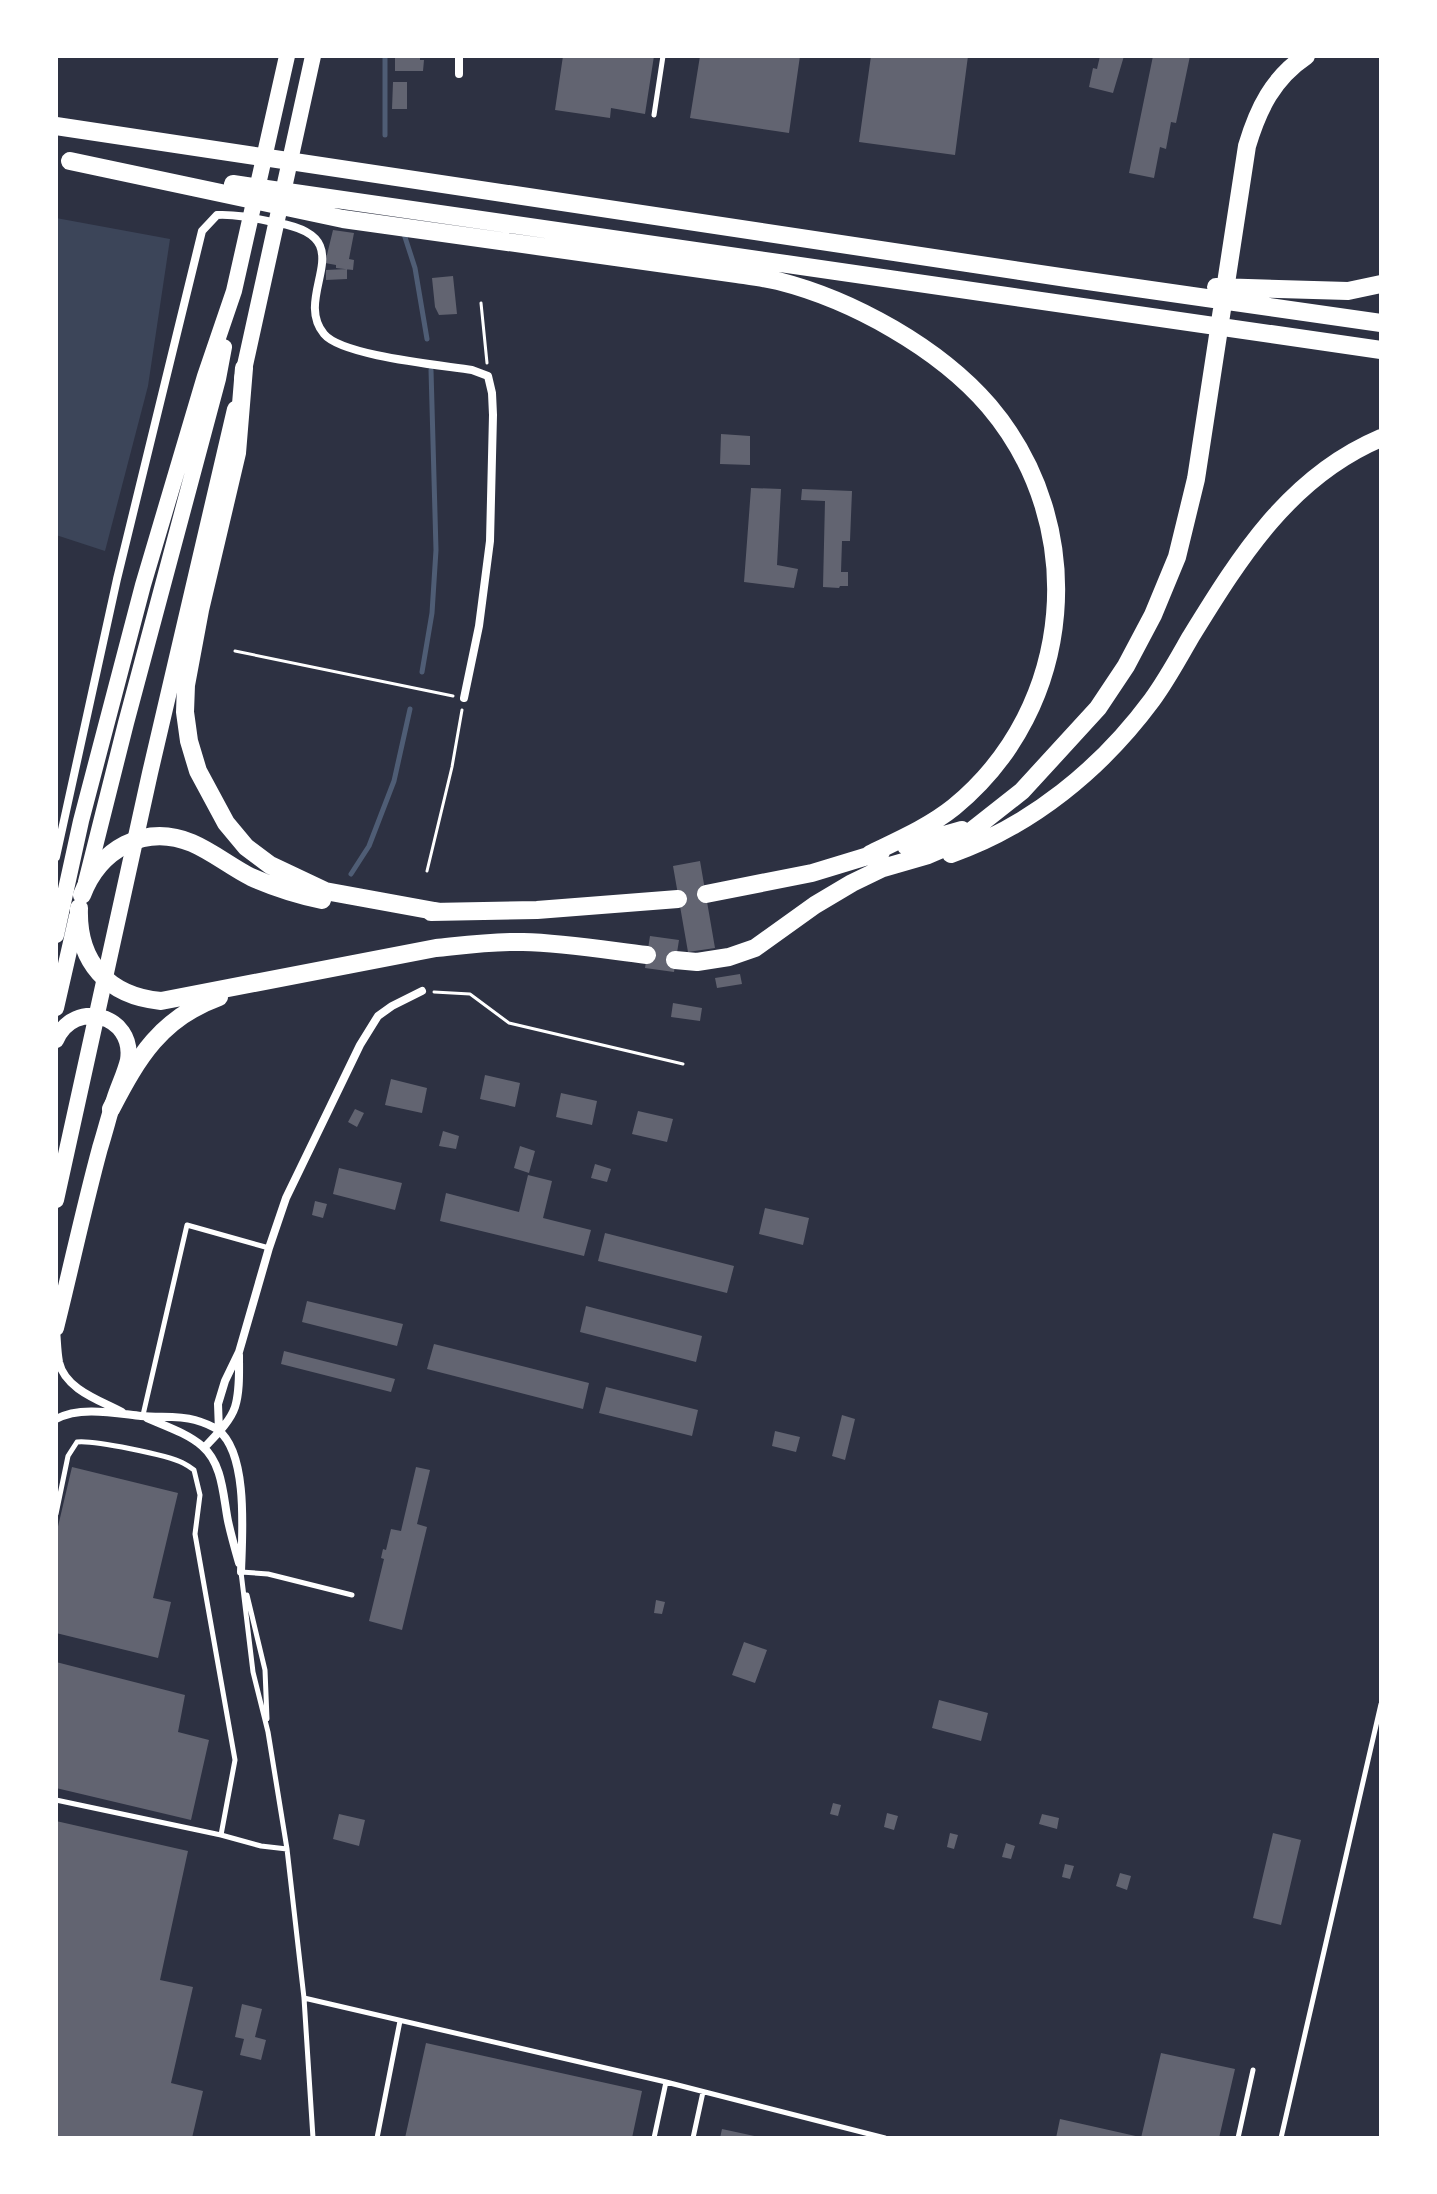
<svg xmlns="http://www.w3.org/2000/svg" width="1437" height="2194" font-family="'Nunito Sans',sans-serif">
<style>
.green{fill:#3c4559}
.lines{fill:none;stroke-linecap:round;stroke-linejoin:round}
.stream{stroke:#4f5d75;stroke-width:5}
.building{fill:#626471}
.path{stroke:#fff;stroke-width:3}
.service{stroke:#fff;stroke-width:5}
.minor{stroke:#fff;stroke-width:8}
.primary{stroke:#fff;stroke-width:16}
.motorway{stroke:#fff;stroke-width:18}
</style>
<rect width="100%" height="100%" fill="#2d3142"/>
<path class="green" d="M56,218L170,239L148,386L105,551L56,535Z"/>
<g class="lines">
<path class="stream" d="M385,56V135
M403,231L415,268L427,339
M422,672L432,613L436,550L431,370
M351,874L369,846L394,781L410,709"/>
</g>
<path class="building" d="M395,56H420V60H424L423,71H395Z
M563,56H654L645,114L611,108L610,118L555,110Z
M700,56H800L789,133L690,118Z
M871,56H968L955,155L859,142Z
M1100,56H1124L1113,93L1089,87L1093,68L1097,69Z
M1153,56H1190L1176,123L1171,122L1166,149L1160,147L1154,178L1129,173Z
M393,82H407V109H392Z
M333,230L354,233L349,259L354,260L353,270L336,268V265L325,263Z
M347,269V279L326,280V270Z
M453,276L457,314L439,315L435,307L432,278Z
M721,434L750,436V465L720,464Z
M751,488L781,489L777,565L798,569L794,588L744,582Z
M802,489L852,491L850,541H842L841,572H848V586H840L839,588L823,587L825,501L801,500Z
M700,861L715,948L688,952L673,866Z
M650,936L679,940L674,972L645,968Z
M740,974L742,984L717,988L715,978Z
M673,1003L702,1008L700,1021L671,1017Z
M485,1075L520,1083L515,1107L480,1099Z
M391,1079L427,1088L422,1113L385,1105Z
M561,1093L597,1101L592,1125L556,1117Z
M355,1109L364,1113L357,1127L348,1122Z
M638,1111L673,1119L667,1142L632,1134Z
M443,1131L459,1136L456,1149L439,1146Z
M520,1146L535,1151L529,1173L514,1168Z
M595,1164L611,1169L607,1182L591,1178Z
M339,1168L402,1183L395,1210L333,1194Z
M528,1175L552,1181L543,1218L591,1230L584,1256L440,1221L446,1193L519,1212Z
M315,1201L327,1204L323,1218L312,1215Z
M765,1208L809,1218L803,1245L759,1234Z
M605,1233L734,1266L727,1293L598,1261Z
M307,1301L403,1324L397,1346L302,1322Z
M586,1306L702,1336L696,1362L580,1332Z
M434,1344L589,1383L583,1409L427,1369Z
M284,1351L395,1379L391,1392L281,1364Z
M606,1387L698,1410L692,1436L599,1413Z
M842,1415L855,1419L845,1460L832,1456Z
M775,1431L800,1437L796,1452L772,1446Z
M72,1467L178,1493L153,1598L171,1602L158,1658L56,1633V1535Z
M416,1467L430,1470L417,1524L427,1527L402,1630L369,1621L384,1559L381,1558L383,1549L386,1550L391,1529L401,1531Z
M656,1600L665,1602L662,1614L654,1613Z
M744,1642L767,1650L755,1683L732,1675Z
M56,1662L185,1695L178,1732L209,1740L191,1820L56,1788Z
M939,1700L988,1713L981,1741L932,1728Z
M833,1803L841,1805L838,1816L830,1814Z
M887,1813L898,1816L894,1830L884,1827Z
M339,1814L365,1820L359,1846L333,1839Z
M1042,1814L1059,1818L1057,1829L1039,1824Z
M56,1821L188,1851L160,1980L193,1987L171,2083L203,2091L192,2138H56Z
M950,1833L958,1835L954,1849L947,1847Z
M1273,1833L1301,1840L1281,1925L1253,1918Z
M1006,1843L1015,1846L1011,1859L1002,1857Z
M1065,1864L1074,1866L1070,1879L1062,1877Z
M1120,1873L1131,1876L1127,1890L1116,1886Z
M242,2004L262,2009L255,2037L266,2040L261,2060L240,2055L244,2039L235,2037Z
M426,2043L642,2091L632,2138H405Z
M1161,2053L1235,2069L1219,2138H1141Z
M1060,2119L1140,2137V2138H1056Z
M722,2129L759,2137V2138H720Z"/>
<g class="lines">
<path class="path" d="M481,303L487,363
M235,651L453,696
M427,871L452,767L462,710
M434,992L470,994L509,1023L683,1064"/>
<path class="service" d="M654,115L663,56
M143,1415L187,1225L269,1248
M56,1514L68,1456L77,1442C93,1440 168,1455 183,1463C187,1465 190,1467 194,1470L200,1495L195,1534L235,1760L221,1835
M241,1572L253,1672L268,1732L287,1849L304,1998L313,2138
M241,1572L268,1574L352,1595
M247,1595L265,1670L267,1719
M56,1800L221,1835L261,1846L287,1849
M304,1998L666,2082L885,2138
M377,2138L400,2021
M654,2138L666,2082
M693,2138L703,2092
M1238,2138L1253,2070
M1281,2138L1381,1704"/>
<path class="minor" d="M459,74V56
M56,857L117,579L202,231L217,215C238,214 258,219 278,223C365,238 291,294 324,334C342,356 441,365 472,370L488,376L492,393L493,415L490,541L479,626L464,698
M56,1330C57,1340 57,1351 59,1362C65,1389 99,1400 122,1412
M147,1418C165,1426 187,1433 202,1446C223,1464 223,1496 228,1521C231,1535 235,1549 239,1563
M56,1419C80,1406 114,1413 141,1416C159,1418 177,1415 195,1420C202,1422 212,1426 218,1430C249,1454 242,1537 241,1572
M219,1431L218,1404L225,1381L239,1352L269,1248L286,1198L360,1045L378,1016L392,1006L422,991
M204,1448C215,1436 230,1422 235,1407C240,1391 239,1372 239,1355"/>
<path class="primary" d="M242,379L313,56
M86,882L126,723L218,379L224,347
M56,935L81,821L143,585L205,376L234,291L287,56
M56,1008L77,916
M56,1040C74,998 135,1015 128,1060C125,1073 118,1087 114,1100C109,1116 105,1132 100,1148C84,1207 71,1268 56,1328
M56,1200L150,773L235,409"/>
<path class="motorway" d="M56,126L1067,278L1381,323
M70,161L343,219L737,274C750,276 765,278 778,281C853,300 939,348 989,406C1090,525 1076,707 954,807C929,827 899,840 870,854
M233,184L1381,350
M1216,287L1348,291L1381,284
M244,368L237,453L200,610L186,685L185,712L189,741L198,771L226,823L246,847L270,865L325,891L440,912
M906,846L962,830
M951,854C1031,826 1101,769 1152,700C1166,681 1178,659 1190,638C1240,557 1289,477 1381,438
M706,894L812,873L881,852
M82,895C99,850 144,823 192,843C213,852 231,867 251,877C273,887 299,895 322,900
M79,908C77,962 108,996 161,1001L436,948C465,945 494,941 523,942C565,943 606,950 647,955
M431,912L537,910L678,899
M675,960L697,962L729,957L755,948L815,905L852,883L883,868L928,855L956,843L1022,791L1098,708L1126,666L1153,615L1177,557L1196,479L1247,146C1258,109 1273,78 1306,56
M111,1109C138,1057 161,1018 219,997"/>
</g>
<rect width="1437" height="2194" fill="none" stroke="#ffffff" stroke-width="116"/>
</svg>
